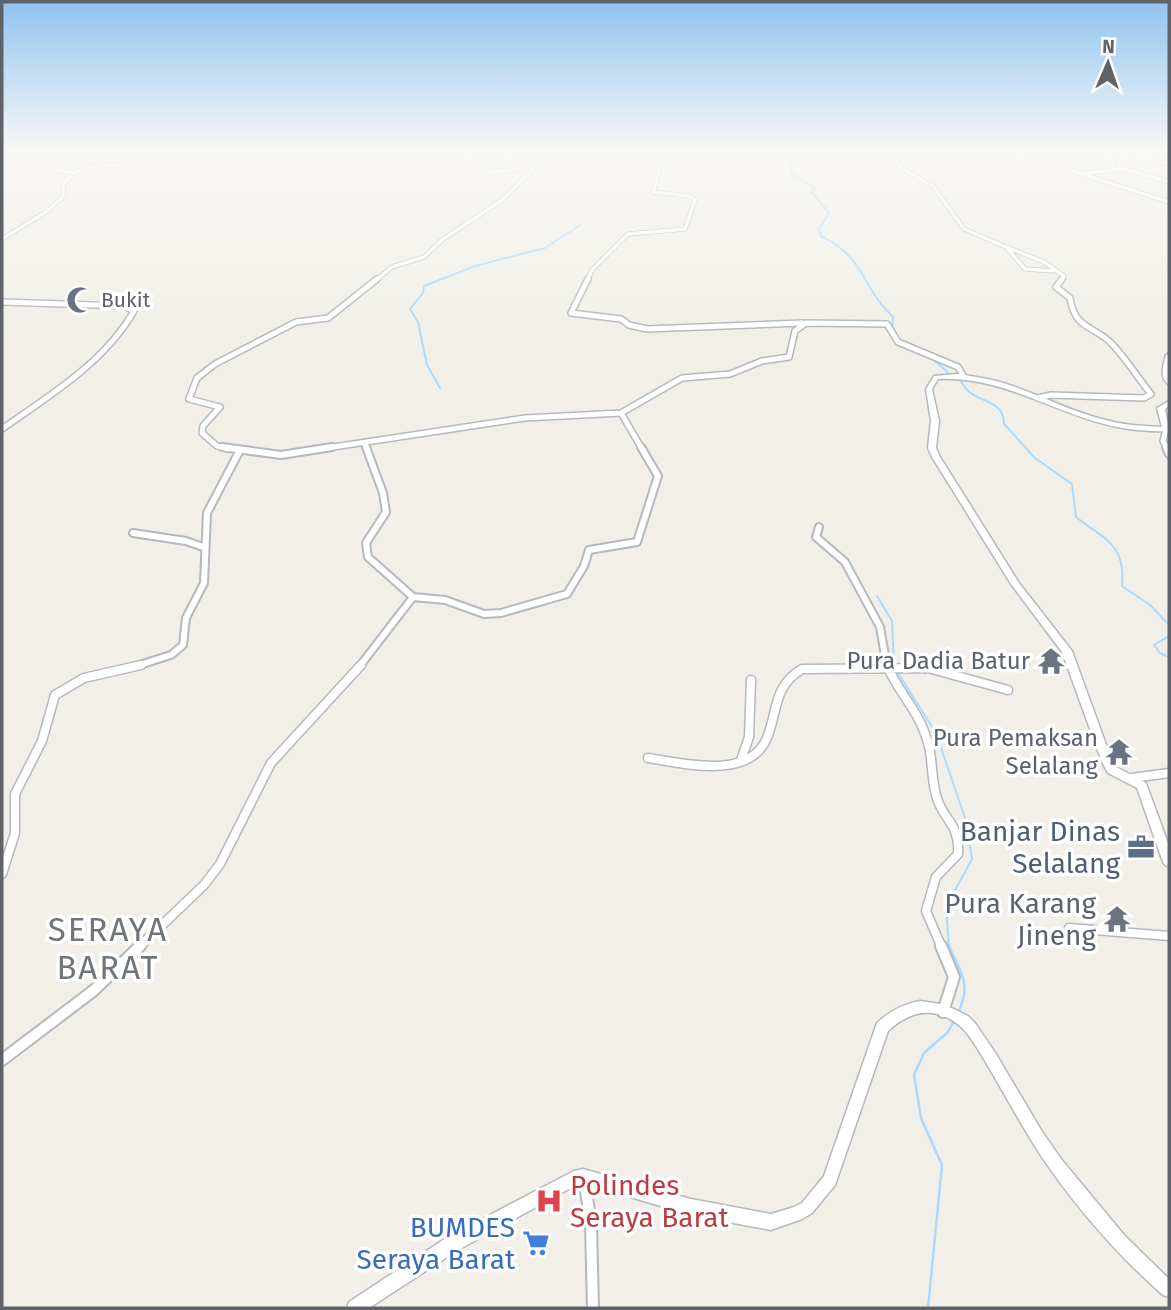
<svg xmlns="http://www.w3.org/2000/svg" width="1171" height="1310" font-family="'Fira Sans',sans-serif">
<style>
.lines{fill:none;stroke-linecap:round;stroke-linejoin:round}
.stream-far1{stroke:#aadaff;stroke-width:2}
.stream{stroke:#aadaff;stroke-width:2.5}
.minor-far4-casing{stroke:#b5b8bc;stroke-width:5}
.minor-far3-casing{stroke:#b5b8bc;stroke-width:8}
.minor-far2-casing{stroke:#b5b8bc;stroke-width:10}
.minor-far1-casing{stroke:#b5b8bc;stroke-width:11}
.minor-casing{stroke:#b5b8bc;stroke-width:14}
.tertiary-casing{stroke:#b5b8bc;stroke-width:3}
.minor-far4{stroke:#fff;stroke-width:3.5}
.minor-far3{stroke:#fff;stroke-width:5}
.minor-far2{stroke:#fff;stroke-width:6}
.minor-far1{stroke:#fff;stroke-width:8}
.minor{stroke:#fff;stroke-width:10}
.tertiary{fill:#fff;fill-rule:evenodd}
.labels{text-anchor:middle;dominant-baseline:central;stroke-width:7;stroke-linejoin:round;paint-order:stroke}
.far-worship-label{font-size:21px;fill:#5b616d;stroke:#fff;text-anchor:start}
.worship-label{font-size:24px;fill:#5b616d;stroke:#fff;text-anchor:end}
.near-service-label{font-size:28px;fill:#4e5e75;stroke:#fff;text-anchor:end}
.near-worship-label{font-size:28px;fill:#5b616d;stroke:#fff;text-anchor:end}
.near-health-label{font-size:28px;fill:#be3a42;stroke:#fff;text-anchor:start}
.near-shop-label{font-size:28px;fill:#366cbe;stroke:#fff;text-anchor:end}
.near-quarter-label{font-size:33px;letter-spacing:2px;fill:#70757a;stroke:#fff}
</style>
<rect width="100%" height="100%" fill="#f1efe8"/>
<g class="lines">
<path class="stream-far1" d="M793,149L789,157L792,174L815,188L812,192L829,213L819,229L821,236C867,259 861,287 893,317L892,327
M933,359L952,376
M960,380C963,385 967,391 972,394C986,403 1004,403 1004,424L1035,458L1072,484L1076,517C1105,540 1126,544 1122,586L1150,605L1169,625
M440,388L427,365L418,322L410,309L423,293L424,286L475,266L545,248L580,225
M877,596L892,621L894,665
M1169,636L1154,645L1160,653L1169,657
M896,670L936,733L966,821L972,859L946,907L949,948"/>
<path class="stream" d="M949,946C961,974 972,983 958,1013
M928,1308L942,1165L921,1118L914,1075L924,1053L948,1032L954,1021"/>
<defs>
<path id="minor-far4" d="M50,149L55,152L64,149
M894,149L899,167L933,186L964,229L1006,247L1025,269L1054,271
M1096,149L1124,158
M1143,149L1155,159L1121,157L1118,160L1120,168L1169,182
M2,152L11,149
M462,156L480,149
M1150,162L1169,163
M1070,170L1169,202
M74,173L90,167L129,164
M1086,173L1121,169
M2,239L46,212L64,196L63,184L74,173L56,170L60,160L55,152
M1006,247L1044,262L1064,276L1061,281
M375,281L392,267L424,257L443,239L501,201L533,169L528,167L490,173L482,162L462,156
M587,281L592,270L628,234L685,229L695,200L689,196L653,192L664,154L674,149"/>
<path id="minor-far3" d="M588,279L571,313L621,319L629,325L647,329L803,323
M2,302L124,306L134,311C104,363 50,395 2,429
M1038,398L1051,395L1144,398L1151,394C1138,378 1127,360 1113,345C1095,325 1075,331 1070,298L1056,287L1062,279
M621,413L642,449
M1166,429L1163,441L1167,449
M365,443L367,449
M228,449L217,446L202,433L203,426L220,407L189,399L197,378L215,364L296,322L328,318L377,279
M320,449L525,418L621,413L682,378L730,374L762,361L789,357L795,331L806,323L887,324L898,342L958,367L964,377"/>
<path id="minor-far2" d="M222,447L281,455L332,447
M366,447L383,493L386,512L366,543L368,557L413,597L445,600L484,614L501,613L567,594L584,566L589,550L637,542L658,476L641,447
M1166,447L1169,454
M819,527L816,537L845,562L880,627L887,667
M133,533L186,541L203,547
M133,667L171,655L183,645L186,618L204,583L207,513L239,452
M359,667L413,597"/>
<path id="minor-far1" d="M887,665C896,689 916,708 924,731C934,755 930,772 936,795C942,820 960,822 958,854L936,877L926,911L942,948
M648,758C682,763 749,781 767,738C778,711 773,686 802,669L928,668L1008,690
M741,760L749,737L751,680
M1132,778L1169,773
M2,874L15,833V794L42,741L55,695L84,678L141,665
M1069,928L1169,936
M138,948L204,885L220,864L271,763L361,665"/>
<path id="minor" d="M941,946L954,977L943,1012
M2,1060L93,991L140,946
M584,1177L591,1224L593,1308"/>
<path id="tertiary" d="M1169,353V385C1159,378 1163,366 1166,355Z
M957,374C971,376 985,378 1000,382C1035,392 1067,410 1102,419C1122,425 1142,426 1162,427L1157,408L1169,401V406L1165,409L1169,430C1160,433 1147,430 1137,430C1066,423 1012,376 938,379L932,389L939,421L936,448L940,457L1019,583L1072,651L1112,761L1116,767L1146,783L1147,786L1169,846V867L1165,865L1163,862L1137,788L1108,773L1102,762L1062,652L1011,584L932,457L928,448L931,421L926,389L934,376Z
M920,1001L941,1004L956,1010L968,1016L975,1023L996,1054L1041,1130L1061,1159L1124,1235L1169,1279V1297L1163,1295C1114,1252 1065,1195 1031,1140C1014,1112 999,1084 982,1056C976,1046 969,1034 960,1026C935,1005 909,1011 888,1031L835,1185L812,1213L802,1219L771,1230L691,1215L583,1183L576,1185L458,1250L369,1308H347L349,1302L446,1238L574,1171L583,1169L691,1199L771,1214L794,1207L802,1203L824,1176L877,1023C890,1011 903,1004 920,1001Z"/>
</defs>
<use href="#minor-far4" class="minor-far4-casing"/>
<use href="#minor-far3" class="minor-far3-casing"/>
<use href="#minor-far2" class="minor-far2-casing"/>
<use href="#minor-far1" class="minor-far1-casing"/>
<use href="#minor" class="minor-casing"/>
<use href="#tertiary" class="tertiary-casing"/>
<use href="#minor-far4" class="minor-far4"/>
<use href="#minor-far3" class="minor-far3"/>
<use href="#minor-far2" class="minor-far2"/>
<use href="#minor-far1" class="minor-far1"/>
<use href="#minor" class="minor"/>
<use href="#tertiary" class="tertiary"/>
</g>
<linearGradient id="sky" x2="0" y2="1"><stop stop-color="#8fc3f1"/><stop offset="0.45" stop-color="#f9f8f5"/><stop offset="1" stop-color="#f9f8f5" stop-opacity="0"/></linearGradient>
<rect width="1171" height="333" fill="url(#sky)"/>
<defs>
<symbol id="mosque-bare" viewBox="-9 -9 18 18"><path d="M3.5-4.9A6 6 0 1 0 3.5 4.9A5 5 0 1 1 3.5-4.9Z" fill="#6b7280" stroke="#fff" stroke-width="2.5" paint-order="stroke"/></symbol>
<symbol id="temple-bare" viewBox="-9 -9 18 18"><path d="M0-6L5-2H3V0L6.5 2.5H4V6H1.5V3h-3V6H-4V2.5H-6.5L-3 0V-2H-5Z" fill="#6b7280" stroke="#fff" stroke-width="2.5" paint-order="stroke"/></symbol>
<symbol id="office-bare" viewBox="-9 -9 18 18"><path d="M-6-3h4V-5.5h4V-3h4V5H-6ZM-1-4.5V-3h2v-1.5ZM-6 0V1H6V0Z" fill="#5c6f8a" stroke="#fff" stroke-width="2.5" paint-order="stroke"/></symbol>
<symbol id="hospital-bare" viewBox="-9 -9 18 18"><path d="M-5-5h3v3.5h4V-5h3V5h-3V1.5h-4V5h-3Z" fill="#e0444e" stroke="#fff" stroke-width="2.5" paint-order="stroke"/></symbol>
<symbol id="supermarket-bare" viewBox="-9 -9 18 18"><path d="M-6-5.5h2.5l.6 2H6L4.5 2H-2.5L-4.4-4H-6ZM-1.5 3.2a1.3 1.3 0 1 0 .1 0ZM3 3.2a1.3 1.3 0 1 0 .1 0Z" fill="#3f7fe0" stroke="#fff" stroke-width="2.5" paint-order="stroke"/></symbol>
</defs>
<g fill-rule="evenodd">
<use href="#mosque-bare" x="61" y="281" width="38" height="38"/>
<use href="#temple-bare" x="1032" y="642" width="38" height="38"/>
<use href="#temple-bare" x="1100" y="733" width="38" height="38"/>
<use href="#office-bare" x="1122" y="828" width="38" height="38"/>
<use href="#temple-bare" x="1098" y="900" width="38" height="38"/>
<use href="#hospital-bare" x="530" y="1182" width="38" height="38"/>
<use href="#supermarket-bare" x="517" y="1224" width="38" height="38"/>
</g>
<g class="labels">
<g class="far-worship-label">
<text x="101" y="300">Bukit</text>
</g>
<g class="worship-label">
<text x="1030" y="661">Pura Dadia Batur</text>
<text x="1098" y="738">Pura Pemaksan<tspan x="1098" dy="28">Selalang</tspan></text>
</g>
<g class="near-service-label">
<text x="1120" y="831">Banjar Dinas<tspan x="1120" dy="32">Selalang</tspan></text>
</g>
<g class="near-worship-label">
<text x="1096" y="903">Pura Karang<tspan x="1096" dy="32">Jineng</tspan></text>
</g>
<g class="near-health-label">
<text x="570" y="1185">Polindes<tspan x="570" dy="32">Seraya Barat</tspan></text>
</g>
<g class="near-shop-label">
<text x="515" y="1227">BUMDES<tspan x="515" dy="32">Seraya Barat</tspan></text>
</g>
<g class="near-quarter-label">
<text x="108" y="930">SERAYA<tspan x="108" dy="38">BARAT</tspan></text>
</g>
</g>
<rect width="1171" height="1310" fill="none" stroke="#5f6368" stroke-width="7"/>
<g transform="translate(1108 63) rotate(2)" stroke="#ffffff" stroke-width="5" paint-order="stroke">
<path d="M0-5L12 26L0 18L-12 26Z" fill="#5f6368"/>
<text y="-10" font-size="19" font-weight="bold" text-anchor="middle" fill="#5f6368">N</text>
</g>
</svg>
